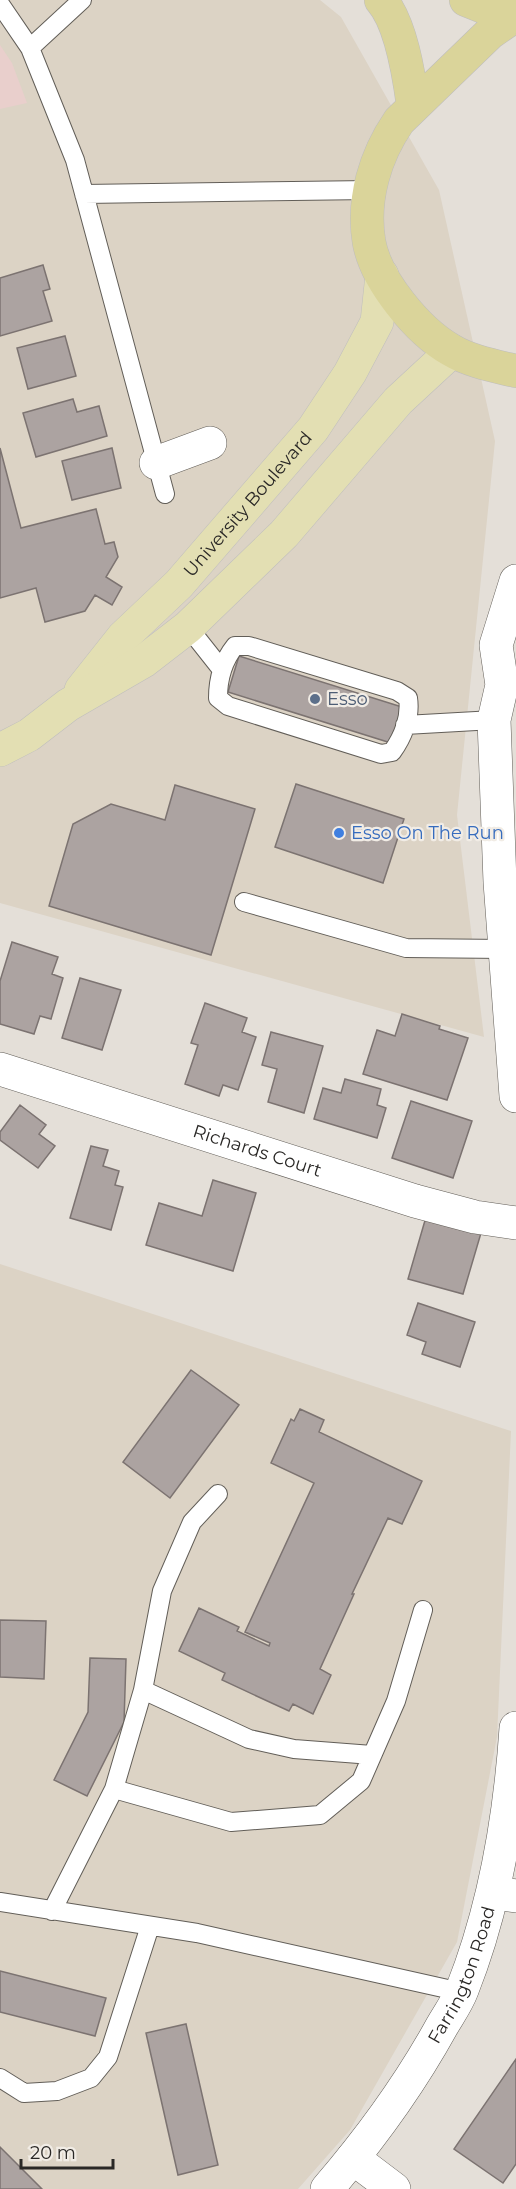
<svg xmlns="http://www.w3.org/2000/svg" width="516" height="2189" font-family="Montserrat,sans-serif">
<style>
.built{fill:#dcd3c5}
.industrial{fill:#e9cfcc}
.building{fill:#aca3a1;stroke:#7c7371;stroke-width:1.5}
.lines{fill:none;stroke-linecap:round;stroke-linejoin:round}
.service-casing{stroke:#625e58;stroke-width:20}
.minor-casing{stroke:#625e58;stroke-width:34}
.tertiary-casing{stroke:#625e58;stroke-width:34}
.primary-casing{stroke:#bfbebe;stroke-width:34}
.trunk-casing{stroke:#bfbebe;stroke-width:34}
.service{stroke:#fff;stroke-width:18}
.minor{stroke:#fff;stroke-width:33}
.tertiary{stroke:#fff;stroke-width:33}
.primary{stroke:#e3dfb3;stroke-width:33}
.trunk{stroke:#dad49a;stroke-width:33}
.service-dot{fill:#5c6f8a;stroke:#f1ece5;stroke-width:2}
.shop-dot{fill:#3f7fe0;stroke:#f1ece5;stroke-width:2}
.labels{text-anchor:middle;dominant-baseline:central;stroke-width:4.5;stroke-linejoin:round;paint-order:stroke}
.street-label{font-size:18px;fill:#2a2826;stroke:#f1ece5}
.service-label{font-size:18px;fill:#4e5e75;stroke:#f1ece5;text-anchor:start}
.shop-label{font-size:18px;fill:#366cbe;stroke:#f1ece5;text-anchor:start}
</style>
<rect width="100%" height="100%" fill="#e4dfd8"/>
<path class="built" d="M0,0H320L341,17L439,190L495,441L457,815L484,1037L0,903Z
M0,1264L511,1431L497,1737L457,1942L350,2130L298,2189H0Z"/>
<path class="industrial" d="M0,45L12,63L27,103L0,109Z"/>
<path class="building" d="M43,265L50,289L43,291L52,321L0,336V278Z
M65,336L76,376L28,389L17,348Z
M73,399L77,412L99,406L107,436L36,457L23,413Z
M0,448L21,528L96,509L105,544L114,542L118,557L106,577L122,587L112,605L95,595L85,611L45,622L36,588L0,598Z
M112,448L121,488L72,500L62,461Z
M239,656L402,707L391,743L228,692Z
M296,784L404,819L383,883L275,847Z
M175,785L255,809L211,955L49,906L73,824L111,804L165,820Z
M12,942L58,957L52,974L63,978L51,1019L40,1016L34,1034L0,1024V981Z
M80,978L121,990L102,1050L62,1038Z
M205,1003L247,1018L242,1032L256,1037L238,1090L223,1085L219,1096L185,1084L198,1045L191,1043Z
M402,1014L440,1026L439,1029L468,1038L447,1100L363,1074L377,1030L395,1036Z
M271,1032L323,1046L304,1113L268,1102L277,1069L262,1065Z
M345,1079L381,1089L377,1105L386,1108L377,1138L314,1119L323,1088L341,1093Z
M411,1101L472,1121L453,1178L392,1158Z
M20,1105L46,1125L39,1134L55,1146L38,1168L0,1140V1132Z
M91,1146L108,1150L103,1166L119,1171L115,1185L123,1187L111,1230L70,1218Z
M213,1180L256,1193L233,1271L146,1245L159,1203L202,1216Z
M426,1217L481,1233L463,1294L408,1279Z
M418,1303L475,1322L460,1367L422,1354L426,1342L407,1335Z
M191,1370L239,1405L170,1498L123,1462Z
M300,1409L324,1420L319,1432L422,1481L402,1524L388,1518L352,1594H354L320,1669L331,1675L313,1714L293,1704L289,1711L222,1680L225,1673L179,1651L199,1608L239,1627L237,1631L269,1646L270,1643L245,1632L314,1483L271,1463L291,1419L294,1421Z
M0,1620L46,1621L44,1679L0,1677Z
M90,1658L126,1659L124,1722L87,1796L54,1780L88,1712Z
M0,1971L106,1998L95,2036L0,2012Z
M186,2024L218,2165L178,2175L146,2033Z
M516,2059V2164L503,2183L454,2149Z
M0,2147L42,2189H0Z"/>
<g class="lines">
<defs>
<path id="service" d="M0,4L30,48L75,160L165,494
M30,48L82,0
M84,194L370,190
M188,627L222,670
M235,646H249L397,691L408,698C411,717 403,737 392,752L381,754L228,706L218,698C218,679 223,661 235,646Z
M405,725L494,720
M244,902L406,948L505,949
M143,1690L249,1739L294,1749L372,1755
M114,1789L231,1822L320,1815L361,1781L396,1701L423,1610
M0,1902L197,1933L461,1992
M52,1911L114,1789L143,1690L162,1591L192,1522L218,1494
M0,2078L24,2093L57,2091L91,2078L108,2057L150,1926"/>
<g id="minor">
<path d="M156,463L210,443"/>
<path id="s1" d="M0,1069L415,1201L475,1217L516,1223"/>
<path d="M493,1893L516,1896"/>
<path d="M353,2158L394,2189"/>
</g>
<g id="tertiary">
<path d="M516,581L496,645L502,685L494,720L500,882L516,1096"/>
<path id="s2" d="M327,2189C370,2139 410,2084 442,2026C449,2014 457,2003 462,1990C495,1907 510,1818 516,1728"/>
</g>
<g id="primary">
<path id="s3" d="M81,690L123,637L179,584L313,429L350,373L377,322L382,275"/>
<path d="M0,750L29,735L68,705L144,661L188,627L284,534L398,401L452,351"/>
</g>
<path id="trunk" d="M381,0C401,23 409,75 413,105
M466,0L511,18
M516,15L490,33L399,121C375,156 362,199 369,242C376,281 418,331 451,350C469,361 495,366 516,371"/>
</defs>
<use href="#service" class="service-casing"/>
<use href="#minor" class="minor-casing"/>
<use href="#tertiary" class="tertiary-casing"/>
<use href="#primary" class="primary-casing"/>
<use href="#trunk" class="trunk-casing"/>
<use href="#service" class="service"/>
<use href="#minor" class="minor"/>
<use href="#tertiary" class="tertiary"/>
<use href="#primary" class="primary"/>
<use href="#trunk" class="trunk"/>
</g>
<circle class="service-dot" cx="315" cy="699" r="6"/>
<circle class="shop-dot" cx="339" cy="833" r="6"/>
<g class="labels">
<g class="street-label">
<text stroke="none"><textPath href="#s3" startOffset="250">University Boulevard</textPath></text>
<text stroke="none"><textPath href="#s1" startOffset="270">Richards Court</textPath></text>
<text stroke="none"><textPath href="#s2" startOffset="255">Farrington Road</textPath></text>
</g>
<g class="service-label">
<text x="327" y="699">Esso</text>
</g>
<g class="shop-label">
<text x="351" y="833">Esso On The Run</text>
</g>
</g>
<path d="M21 2159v9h92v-9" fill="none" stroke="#2a2826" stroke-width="3"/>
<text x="30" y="2159" font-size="18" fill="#2a2826" stroke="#f1ece5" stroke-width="4.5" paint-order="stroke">20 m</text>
</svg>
